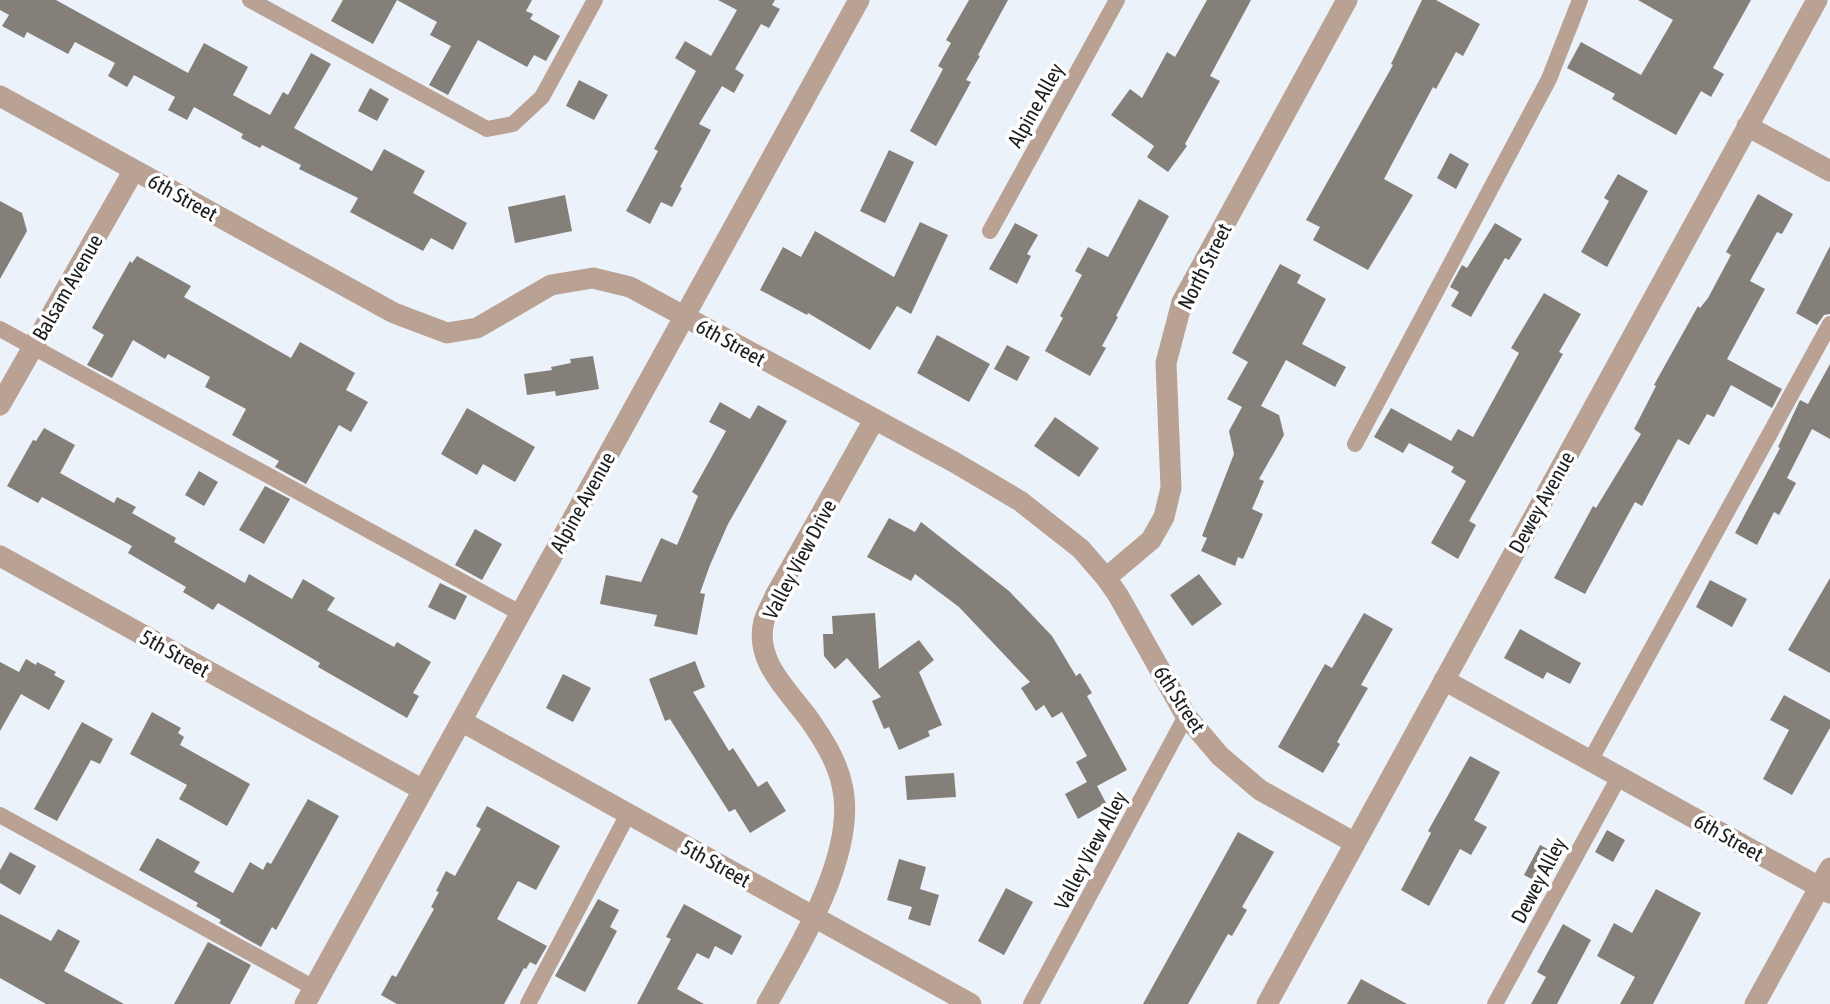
<svg xmlns="http://www.w3.org/2000/svg" width="1830" height="1004" font-family="'Asap Condensed',sans-serif">
<style>
.building{fill:#857f79}
.lines{fill:none;stroke-linecap:round;stroke-linejoin:round}
.lane{stroke:#b9a194;stroke-width:16}
.street{stroke:#b9a194;stroke-width:21}
.labels{text-anchor:middle;dominant-baseline:central;stroke-width:7;stroke-linejoin:round;paint-order:stroke}
.street-label{font-size:21px;fill:#1a1c1e;stroke:#fefefe}
</style>
<rect width="100%" height="100%" fill="#ecf2f9"/>
<path class="building" d="M0,0H56L188,73L204,43L248,67L233,95L270,115L283,92L288,95L311,53L331,64L294,128L372,171L384,149L425,171L413,193L467,223L453,250L431,238L423,251L350,212L358,198L299,169L301,165L262,145L260,148L241,138L243,134L194,107L187,120L168,110L175,97L134,75L127,87L108,76L115,63L75,42L68,54L27,32L24,38L2,26L9,15L0,10Z
M343,0H397L373,44L331,21Z
M397,0H532L526,11L533,14L530,19L560,36L546,61L534,55L527,67L478,40L448,95L429,85L451,46L430,35L437,22Z
M718,0H775L772,5L780,9L769,28L761,24L735,69L744,75L734,93L722,86L699,124L711,130L680,187L682,188L672,207L661,202L650,224L626,211L658,151L654,149L696,71L675,58L685,41L711,56L737,10Z
M969,0H1008L978,55L980,56L966,80L971,82L936,146L910,131L943,69L938,66L951,43L946,40Z
M1207,0H1251L1210,76L1220,81L1185,144L1187,146L1168,172L1147,157L1154,146L1111,115L1130,89L1142,98L1167,52L1175,57Z
M1422,0H1436L1480,24L1463,56L1456,52L1436,89L1433,87L1384,179L1413,195L1368,270L1313,240L1320,227L1306,220L1393,65L1391,64Z
M1638,0H1751L1713,68L1724,74L1711,97L1701,91L1676,135L1612,99L1615,94L1567,68L1581,42L1641,75L1673,20Z
M579,80L608,95L594,120L566,106Z
M370,88L389,99L377,121L358,111Z
M889,150L914,162L885,223L860,211Z
M1450,153L1469,164L1456,189L1437,178Z
M1618,174L1648,191L1607,267L1581,252L1609,201L1604,198Z
M1758,194L1793,214L1782,234L1777,232L1750,281L1765,289L1727,359L1782,389L1772,408L1731,385L1714,417L1707,414L1689,445L1678,439L1642,506L1635,502L1585,594L1554,578L1593,506L1596,508L1641,434L1634,429L1656,386L1654,385L1698,306L1700,308L1708,298L1731,255L1726,252Z
M565,195L572,231L515,243L508,207Z
M1139,199L1169,216L1116,316L1118,317L1102,346L1106,348L1090,376L1045,351L1063,318L1060,316L1082,275L1075,271L1088,247L1108,257Z
M0,201L22,213L27,231L0,279Z
M920,222L948,235L911,314L897,306L870,350L808,313L807,315L760,290L783,247L801,257L815,231L894,277Z
M1015,223L1038,235L1027,254L1031,256L1017,284L989,269Z
M1495,223L1522,239L1509,260L1505,258L1471,317L1451,306L1459,292L1450,287L1462,265L1467,268Z
M1830,246V314L1824,315L1817,325L1796,313Z
M137,256L191,286L184,297L291,358L300,342L355,373L346,390L368,402L351,432L339,425L306,484L275,467L279,461L232,435L246,409L205,387L210,377L168,354L165,359L133,340L112,378L87,365L104,335L92,328L130,261L132,263Z
M1280,264L1301,275L1297,283L1326,299L1302,344L1346,367L1335,387L1286,360L1261,406L1279,415L1284,435L1259,479L1264,481L1252,509L1263,514L1243,559L1238,557L1235,566L1201,551L1207,538L1202,536L1234,454L1229,431L1242,407L1227,399L1248,362L1232,353Z
M1544,293L1581,314L1559,352L1563,354L1469,521L1476,525L1458,559L1431,543L1466,481L1451,472L1454,467L1409,443L1403,453L1374,437L1391,408L1451,441L1458,429L1473,437L1519,353L1511,348Z
M937,335L990,364L969,402L917,373Z
M1007,345L1030,357L1017,381L994,369Z
M593,356L599,389L556,396L555,391L527,395L524,374L552,370L551,367L571,363L570,359Z
M1830,364V439L1812,429L1787,478L1796,483L1779,515L1774,512L1757,545L1735,533L1780,448L1778,447L1800,400L1808,404Z
M720,402L750,419L758,405L787,421L728,524L710,565L700,593L705,594L697,635L654,626L657,615L600,604L606,575L641,582L661,538L677,545L698,496L692,492L726,431L709,422Z
M467,408L535,447L515,482L483,464L477,475L441,454Z
M1055,417L1099,448L1079,477L1034,446Z
M44,428L75,445L60,473L114,503L117,497L136,507L132,513L176,538L174,542L245,583L249,574L292,599L303,579L335,598L327,610L394,647L397,642L431,662L413,693L419,696L407,718L318,667L320,663L218,603L213,610L183,592L186,587L128,553L132,546L42,497L38,503L7,486L33,440L36,441Z
M199,471L218,482L204,506L185,495Z
M265,486L290,499L264,544L239,530Z
M889,518L915,532L921,522L1009,591L1052,636L1076,676L1080,673L1092,693L1087,696L1127,770L1097,786L1106,803L1078,819L1065,794L1087,782L1076,762L1087,756L1062,712L1052,718L1044,705L1036,711L1021,688L1030,682L959,607L915,574L911,581L867,557Z
M475,529L502,544L482,580L455,565Z
M1199,574L1222,604L1192,626L1170,595Z
M1830,578V673L1788,650Z
M1710,580L1747,599L1732,627L1696,607Z
M440,583L467,596L455,620L428,607Z
M875,613L879,669L919,640L934,660L919,672L942,725L928,731L930,736L899,750L889,727L884,729L872,701L881,697L847,658L835,669L824,656L823,634H833L832,616Z
M1364,613L1393,629L1361,685L1368,688L1337,742L1340,744L1323,773L1278,747L1325,664L1332,668Z
M1520,629L1581,663L1570,684L1547,672L1543,679L1504,658Z
M26,659L36,665L37,662L56,672L54,675L65,681L49,710L21,694L0,731V662L19,672Z
M695,661L705,687L693,692L729,751L733,748L758,787L767,781L786,811L750,833L735,809L729,812L670,719L665,721L649,679Z
M563,674L591,688L573,722L546,708Z
M1784,695L1830,720V728L1792,795L1763,779L1789,730L1770,720Z
M152,712L181,728L178,733L184,737L180,745L250,784L227,826L179,799L187,785L130,754Z
M82,722L113,739L100,764L91,760L57,821L34,809Z
M1470,756L1500,772L1474,820L1487,827L1471,855L1460,849L1429,906L1401,890L1431,833L1428,831Z
M954,773L956,797L907,800L905,776Z
M308,799L339,816L276,930L272,927L261,947L219,923L221,920L196,906L198,903L139,870L157,838L200,862L194,872L233,893L250,862L263,870L267,862L271,864Z
M487,806L560,846L536,890L518,881L497,919L547,946L536,965L530,962L526,969L524,968L504,1004H397L381,995L392,975L396,977L434,909L431,907L439,892L436,891L446,871L455,876L481,829L476,826Z
M1607,830L1625,840L1613,862L1595,852Z
M1238,832L1274,852L1242,907L1247,910L1232,936L1228,934L1188,1004H1143Z
M1540,845L1559,855L1543,885L1524,875Z
M10,852L36,866L20,895L0,883V870Z
M899,859L926,867L920,889L939,895L930,926L908,919L912,907L887,900Z
M1006,888L1033,902L1004,955L978,941Z
M1656,889L1701,913L1653,1004H1620L1635,977L1597,956L1614,923L1632,933Z
M598,899L619,910L610,927L617,931L585,992L555,976Z
M684,904L742,936L732,955L715,946L709,959L697,953L677,989L704,1004H637L671,939L666,937Z
M0,914L51,941L58,929L80,941L64,971L124,1004H46L0,978Z
M1563,924L1591,940L1557,1004H1531L1546,977L1537,972Z
M208,942L251,965L230,1004H174Z
M1361,979L1407,1004H1347Z"/>
<g class="lines">
<path class="lane" d="M250,0L487,129L513,124L542,97L595,0
M990,231L1117,0
M0,329L520,613
M1355,444L1549,79L1580,0
M1590,761L1830,324
M0,815L314,988
M528,1004L628,814
M1031,1004L1186,716
M1495,1004L1619,777"/>
<path class="street" d="M0,96L394,313L447,333L477,328L551,285L593,278L630,287L954,462L1020,501L1081,549L1106,578L1118,595L1186,716L1220,756L1260,790L1355,843
M1747,126L1830,171
M0,405L134,170
M0,556L423,790
M1106,578L1151,540L1164,517L1171,488L1166,363L1182,302L1347,0
M1444,680L1830,893
M461,721L971,1004
M305,1004L859,0
M767,1004C799,947 858,852 842,785C837,761 823,739 809,719C787,689 754,661 764,621C766,613 772,604 775,596L874,420
M1267,1004L1817,0
M1755,1004L1830,868"/>
</g>
<g class="labels">
<g class="street-label">
<text transform="translate(1035 105) rotate(-61)">Alpine Alley</text>
<text transform="translate(183 197) rotate(29)">6th Street</text>
<text transform="translate(1204 266) rotate(-63)">North Street</text>
<text transform="translate(67 287) rotate(-60)">Balsam Avenue</text>
<text transform="translate(731 342) rotate(29)">6th Street</text>
<text transform="translate(582 502) rotate(-61)">Alpine Avenue</text>
<text transform="translate(1541 502) rotate(-61)">Dewey Avenue</text>
<text transform="translate(799 559) rotate(-62)">Valley View Drive</text>
<text transform="translate(175 653) rotate(29)">5th Street</text>
<text transform="translate(1180 699) rotate(57)">6th Street</text>
<text transform="translate(1729 837) rotate(29)">6th Street</text>
<text transform="translate(1090 850) rotate(-62)">Valley View Alley</text>
<text transform="translate(716 863) rotate(29)">5th Street</text>
<text transform="translate(1538 880) rotate(-62)">Dewey Alley</text>
</g>
</g>
</svg>
